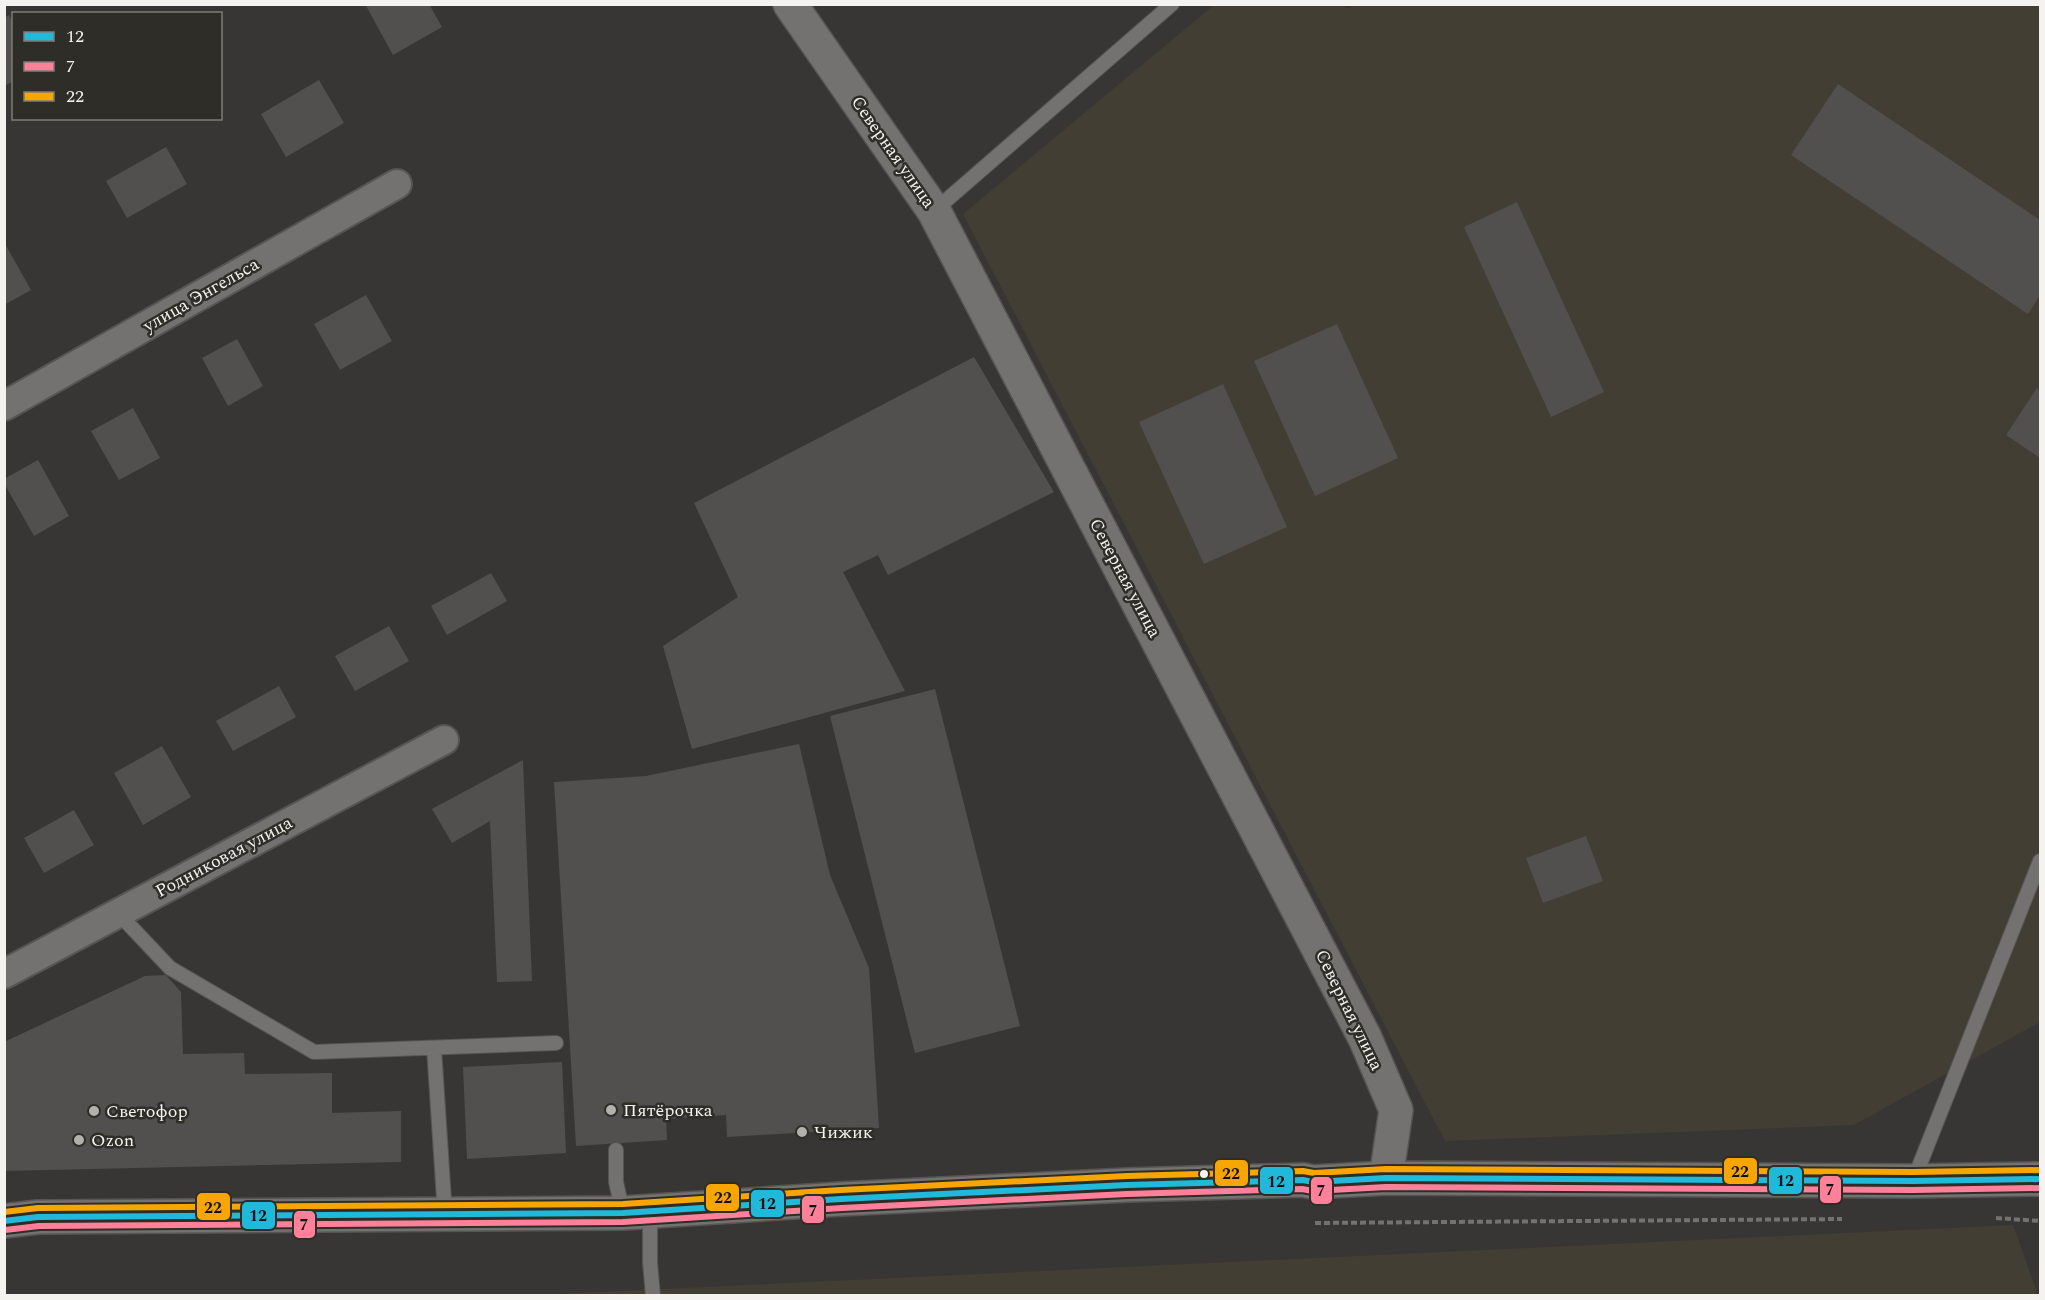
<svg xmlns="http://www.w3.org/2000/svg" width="2045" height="1300" font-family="Spectral,serif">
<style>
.built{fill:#423e34}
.building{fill:#51504e}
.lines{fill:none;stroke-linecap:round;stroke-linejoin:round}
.service-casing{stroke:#565553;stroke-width:16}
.minor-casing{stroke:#565553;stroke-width:32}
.tertiary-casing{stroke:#565553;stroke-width:36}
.path{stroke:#747271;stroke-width:4;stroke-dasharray:6 3;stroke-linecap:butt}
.service{stroke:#747270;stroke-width:14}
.minor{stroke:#747270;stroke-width:28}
.tertiary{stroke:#747270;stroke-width:33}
.bus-1-casing{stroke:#2f2d28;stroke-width:10}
.bus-2-casing{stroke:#2f2d28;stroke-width:10}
.bus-3-casing{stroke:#2f2d28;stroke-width:10}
.bus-1{stroke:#20b9da;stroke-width:6}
.bus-2{stroke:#ff8098;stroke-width:6}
.bus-3{stroke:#f7a600;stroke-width:6}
.poi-dot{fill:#b2b1ae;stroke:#2f2d28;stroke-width:2}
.bus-dot{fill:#f4f3ef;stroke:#2f2d28;stroke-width:2}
.labels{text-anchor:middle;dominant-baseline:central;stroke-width:5;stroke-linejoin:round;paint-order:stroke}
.street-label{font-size:18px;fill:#f4f3ef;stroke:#2f2d28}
.poi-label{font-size:18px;fill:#f4f3ef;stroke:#2f2d28;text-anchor:start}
.line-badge{stroke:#2f2d28;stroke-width:2}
.pale-badge-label{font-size:16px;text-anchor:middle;font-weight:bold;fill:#111}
</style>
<rect width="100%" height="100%" fill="#383634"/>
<path class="built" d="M1344,4L1347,9L1356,4L2040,5V1022L1854,1125L1445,1141L963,214L1214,5Z
M2013,1225L2038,1295L515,1296Z"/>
<path class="building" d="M365,4H429L442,27L393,55Z
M9,15L14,24V81L4,86V18Z
M319,80L344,123L286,157L261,114Z
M1838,84L2040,220V295L2028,314L1791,155Z
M166,147L187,184L127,218L106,181Z
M1517,202L1604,392L1551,417L1464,227Z
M4,242L31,290L4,305Z
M366,295L392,341L340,370L314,324Z
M1337,324L1398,458L1315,496L1254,361Z
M237,339L263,386L228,406L202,358Z
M974,357L1054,492L888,575L878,555L843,572L905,691L692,749L663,646L738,597L694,503Z
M1223,384L1287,527L1204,564L1139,422Z
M2037,388L2040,391V458L2006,435Z
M133,408L160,458L119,480L91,431Z
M38,460L69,516L34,536L4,483V479Z
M491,573L507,601L447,635L431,606Z
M389,626L409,661L355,691L335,656Z
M279,686L296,717L233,751L216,721Z
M935,689L1020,1026L915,1053L830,716Z
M799,744L830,875L869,968L879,1128L727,1137L726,1115L666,1119L667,1140L576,1146L554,782L646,776Z
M162,746L191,797L143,825L114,773Z
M523,760L532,981L497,982L490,821L452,843L432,809Z
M74,810L94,845L44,873L24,838Z
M1586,836L1603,881L1543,903L1526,858Z
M166,975L181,992L183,1054L244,1053L245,1074L332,1073V1113L401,1111V1162L4,1171V1042L145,976Z
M562,1062L566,1153L467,1159L463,1067Z"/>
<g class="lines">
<defs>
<path id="service" d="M934,211L1172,4
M118,913L170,968L314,1052L556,1043
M434,1048L445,1215
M616,1150V1182L623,1213
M1914,1179L2040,861
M650,1211V1262L653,1296"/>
<path id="minor" d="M4,406L397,184
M4,974L444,740"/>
<path id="tertiary" d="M790,4L934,211L1365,1038L1396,1110L1386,1178
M4,1221L38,1217L623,1213L841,1199L1127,1185L1303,1180L1313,1182L1386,1178L1913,1181L2040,1179"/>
</defs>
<use href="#service" class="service-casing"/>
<use href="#minor" class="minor-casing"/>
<use href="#tertiary" class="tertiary-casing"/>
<path class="path" d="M1996,1218L2040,1221
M1315,1223L1842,1219"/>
<use href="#service" class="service"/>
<use href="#minor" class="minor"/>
<use href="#tertiary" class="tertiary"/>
<defs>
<path id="bus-1" d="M4,1221L38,1217L623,1213L841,1199L1127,1185L1303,1180L1313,1182L1386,1178L1913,1181L2040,1179"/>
<path id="bus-2" d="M5,1230L39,1226L623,1222L842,1208L1127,1194L1302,1189L1313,1191L1386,1187L1913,1190L2040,1188"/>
<path id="bus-3" d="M4,1212L38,1208L623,1204L841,1190L1127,1176L1303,1171L1314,1173L1386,1169L1913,1172L2040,1170"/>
</defs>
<use href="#bus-1" class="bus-1-casing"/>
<use href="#bus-2" class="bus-2-casing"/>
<use href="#bus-3" class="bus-3-casing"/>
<use href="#bus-1" class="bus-1"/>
<use href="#bus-2" class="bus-2"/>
<use href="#bus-3" class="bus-3"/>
</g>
<g class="poi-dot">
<circle cx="611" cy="1110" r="6"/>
<circle cx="94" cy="1111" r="6"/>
<circle cx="802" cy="1132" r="6"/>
<circle cx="79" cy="1140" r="6"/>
</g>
<circle class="bus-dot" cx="1204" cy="1174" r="5"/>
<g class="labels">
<g class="street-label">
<text transform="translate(893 152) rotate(55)">Северная улица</text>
<text transform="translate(201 295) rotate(-30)">улица Энгельса</text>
<text transform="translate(1125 578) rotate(62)">Северная улица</text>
<text transform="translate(224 857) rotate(-28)">Родниковая улица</text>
<text transform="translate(1349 1010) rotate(64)">Северная улица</text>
</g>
<g class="poi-label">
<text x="623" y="1110">Пятёрочка</text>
<text x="106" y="1111">Светофор</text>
<text x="814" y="1132">Чижик</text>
<text x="91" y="1140">Ozon</text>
</g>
</g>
<g class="line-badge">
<rect x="1723" y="1157" width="35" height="28" rx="6" fill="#f7a600"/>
<rect x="1214" y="1159" width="35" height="28" rx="6" fill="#f7a600"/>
<rect x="1768" y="1166" width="35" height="29" rx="6" fill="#20b9da"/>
<rect x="1259" y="1166" width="35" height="29" rx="6" fill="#20b9da"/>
<rect x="1819" y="1175" width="23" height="29" rx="6" fill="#ff8098"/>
<rect x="1310" y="1176" width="23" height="29" rx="6" fill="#ff8098"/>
<rect x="705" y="1183" width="35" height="29" rx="6" fill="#f7a600"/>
<rect x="750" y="1189" width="35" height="29" rx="6" fill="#20b9da"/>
<rect x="196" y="1192" width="35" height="29" rx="6" fill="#f7a600"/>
<rect x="801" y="1195" width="24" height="29" rx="6" fill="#ff8098"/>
<rect x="241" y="1201" width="35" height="29" rx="6" fill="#20b9da"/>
<rect x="293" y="1210" width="23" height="29" rx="6" fill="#ff8098"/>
</g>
<g class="pale-badge-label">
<text x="1740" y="1177">22</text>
<text x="1231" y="1179">22</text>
<text x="1785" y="1186">12</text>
<text x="1276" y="1187">12</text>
<text x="1830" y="1195">7</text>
<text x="1321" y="1196">7</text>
<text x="723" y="1203">22</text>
<text x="767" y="1209">12</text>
<text x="213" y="1213">22</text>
<text x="813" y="1216">7</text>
<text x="258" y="1221">12</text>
<text x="304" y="1230">7</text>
</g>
<rect width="2045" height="1300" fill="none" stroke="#f4f3ef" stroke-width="12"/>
<rect x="12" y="12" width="210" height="108" fill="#2f2d28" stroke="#7e7c78" stroke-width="1.5"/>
<rect x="24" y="32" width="30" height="9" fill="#20b9da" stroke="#7e7c78" stroke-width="1.5"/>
<text x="66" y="42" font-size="18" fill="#f4f3ef">12</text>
<rect x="24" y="62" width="30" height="9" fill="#ff8098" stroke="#7e7c78" stroke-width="1.5"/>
<text x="66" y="72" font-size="18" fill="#f4f3ef">7</text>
<rect x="24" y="92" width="30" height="9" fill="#f7a600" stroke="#7e7c78" stroke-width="1.5"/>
<text x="66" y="102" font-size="18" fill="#f4f3ef">22</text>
</svg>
